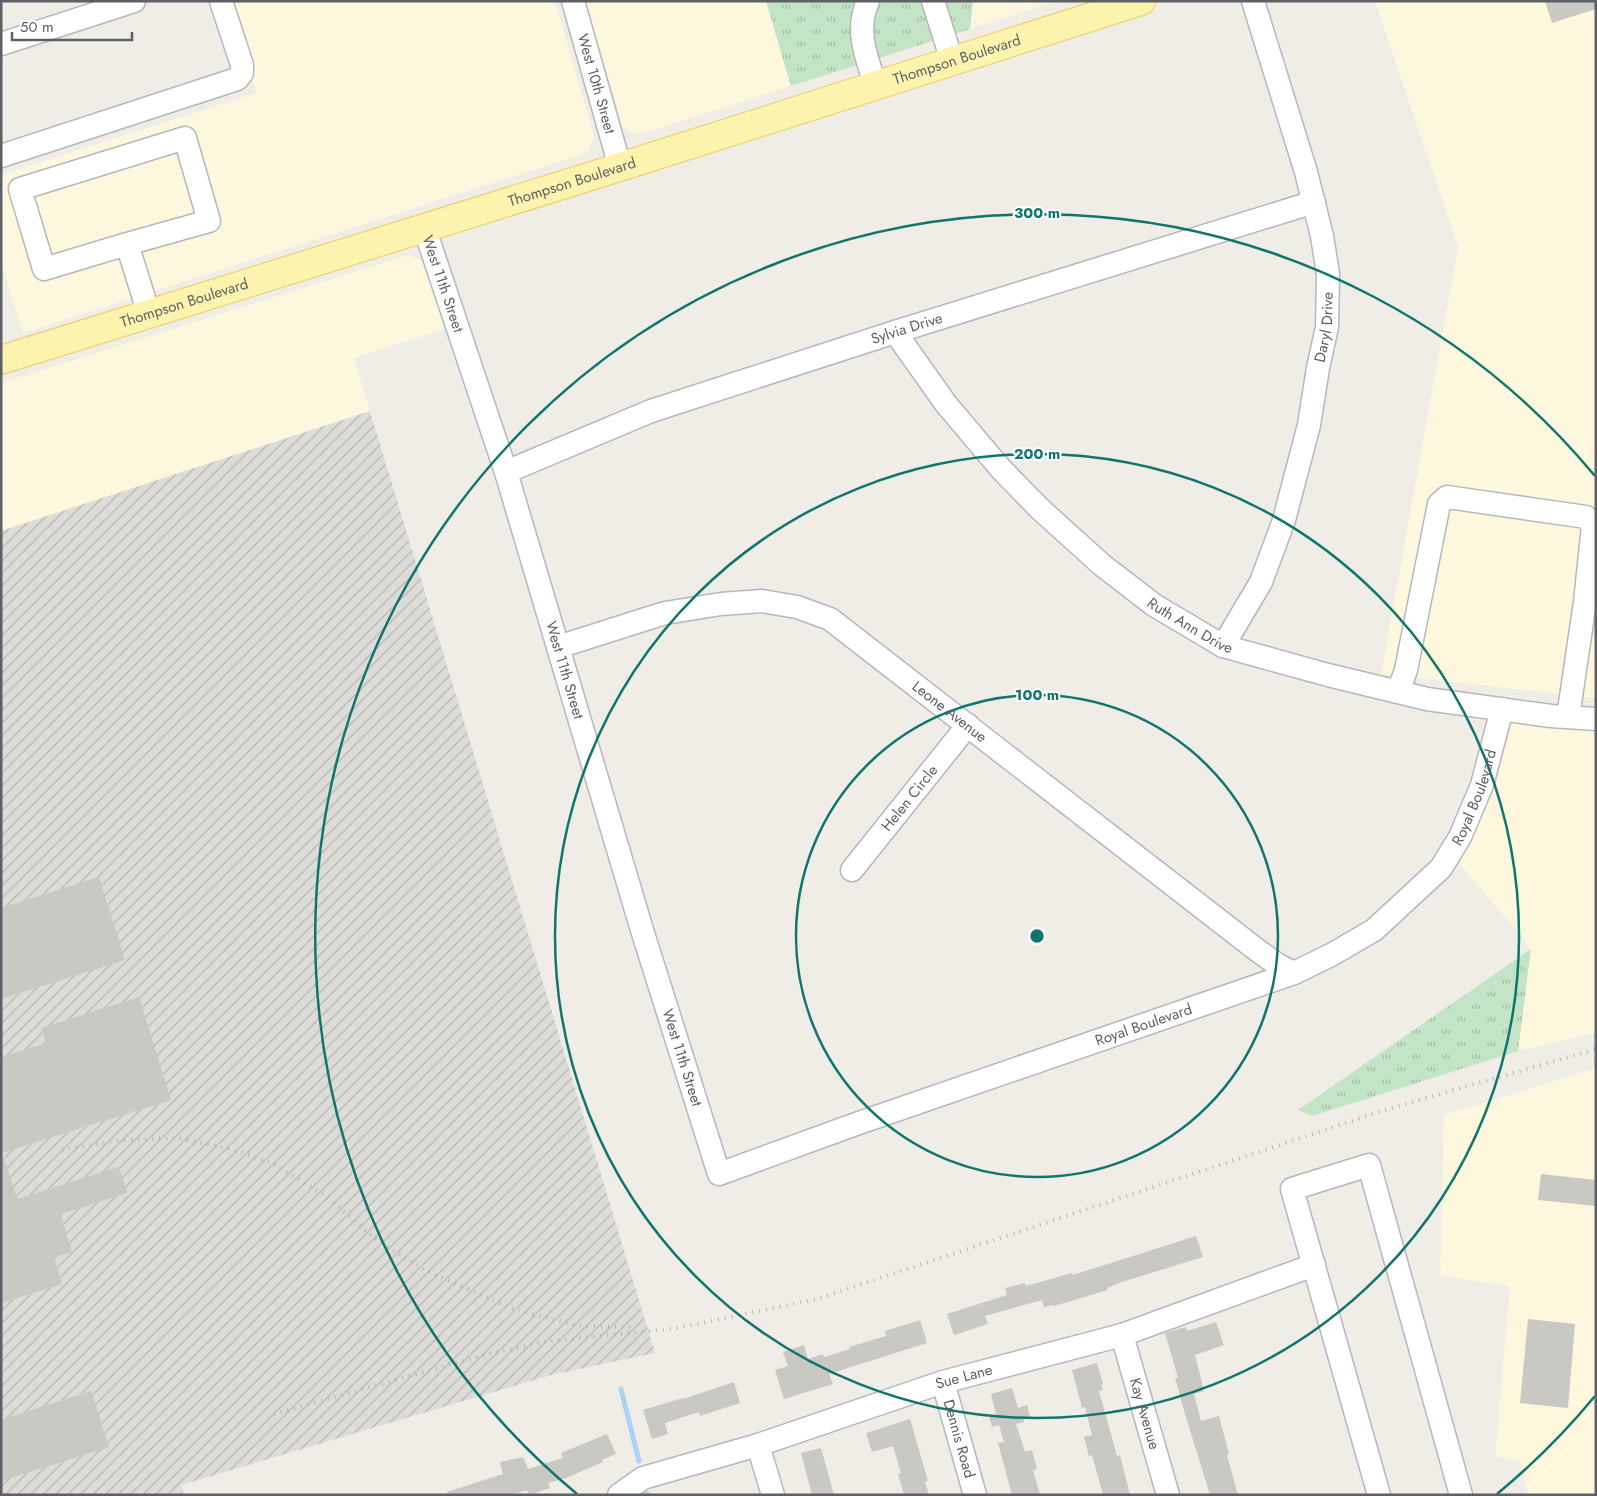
<svg xmlns="http://www.w3.org/2000/svg" width="1597" height="1496" font-family="Jost,sans-serif">
<style>
.commercial{fill:#fcf7dd}
.industrial{fill:url(#industrial-furrows)}
.grass{fill:url(#grass-tufts)}
.lines{fill:none;stroke-linecap:round;stroke-linejoin:round}
.stream{stroke:#a9d3fb;stroke-width:5}
.building{fill:#cac8c2}
.minor-casing{stroke:#b6b7bc;stroke-width:25}
.major-casing{stroke:#ebcc63;stroke-width:30}
.minor{stroke:#fff;stroke-width:22}
.major{stroke:#fbf3ae;stroke-width:28}
.rail{stroke:#b4b4b5;stroke-width:4;stroke-dasharray:1 6;stroke-linecap:butt}
.ring{fill:none;stroke:#0f766e;stroke-width:2.5}
.labels{text-anchor:middle;dominant-baseline:central;stroke-width:4;stroke-linejoin:round;paint-order:stroke}
.street-label{font-size:15px;fill:#5d6065;stroke:#fff}
.centre{fill:#0f766e;stroke:#fff;stroke-width:2.5}
.ring-label{font-size:15px;text-anchor:middle;font-weight:bold;fill:#0f766e;stroke:#fff;stroke-width:4;stroke-linejoin:round;paint-order:stroke}
</style>
<defs>
<pattern id="industrial-furrows" width="10" height="10" patternUnits="userSpaceOnUse" patternTransform="scale(1.25)"><rect width="10" height="10" fill="#dedcd8"/><path d="M-1 1l2-2M0 10L10 0M9 11l2-2" fill="none" stroke="#b7b6b3"/></pattern>
<pattern id="grass-tufts" width="24" height="20" patternUnits="userSpaceOnUse" patternTransform="scale(1.25)"><rect width="24" height="20" fill="#c3e5c5"/><path d="M3 7l-1-3M5 7V3M7 7l1-3M15 17l-1-3M17 17v-4M19 17l1-3" fill="none" stroke="#a2bda4"/></pattern>
</defs>
<rect width="100%" height="100%" fill="#efede6"/>
<path class="commercial" d="M231,1H555L594,136L590,149L577,156L23,333L1,263V175L256,93Z
M586,1H766L791,86L650,131L634,134L623,127Z
M973,1H1057L970,29Z
M1375,1H1596V698L1381,674L1458,247Z
M408,255L420,260L431,277L444,329L354,358L370,411L1,531V383Z
M1513,716L1596,721V1033L1518,1051L1530,949L1519,933L1455,859L1502,726Z
M1596,1068V1495H1528L1520,1461L1495,1457L1510,1286L1440,1276L1444,1115Z"/>
<path class="industrial" d="M370,411L655,1353L551,1375L181,1485L184,1495H1V531Z"/>
<path class="grass" d="M766,1H973L970,29L791,86Z
M1531,949L1518,1051L1312,1116L1298,1110Z"/>
<g class="lines">
<path class="stream" d="M621,1389L639,1461
M647,1494L648,1495"/>
</g>
<path class="building" d="M1545,1H1596V9L1552,23Z
M99,877L125,960L1,999V908Z
M139,997L171,1100L1,1153V1057L46,1043L41,1028Z
M1,1158H4L17,1199L119,1167L127,1193L61,1214L72,1252L54,1257L62,1284L1,1303Z
M1541,1174L1596,1180V1206L1538,1200Z
M1196,1236L1203,1257L1122,1282L1107,1288L1108,1290L1054,1306V1305L1044,1307L1042,1300L985,1316L988,1324L954,1335L947,1314L1007,1295L1005,1288L1025,1283L1026,1286L1072,1273L1073,1275Z
M1528,1319L1575,1324L1568,1408L1520,1403Z
M920,1320L927,1343L829,1374L833,1384L784,1399L775,1370L788,1366L783,1352L804,1345L808,1359L823,1354L824,1357L850,1349L849,1347L886,1336L885,1331Z
M1216,1322L1224,1345L1195,1355L1204,1391L1194,1394L1201,1421L1219,1416L1229,1454L1227,1455L1238,1495H1210L1185,1414L1175,1378H1178L1165,1333L1186,1327L1187,1331Z
M1097,1363L1103,1384L1101,1385L1103,1390L1099,1391L1117,1456L1120,1455L1130,1495H1103L1092,1455L1089,1456L1084,1437L1092,1435L1085,1407L1082,1408L1072,1370Z
M734,1382L740,1403L700,1416L699,1412L665,1423L668,1434L652,1439L643,1410L683,1398V1399Z
M1012,1388L1018,1408L1027,1405L1030,1417L1023,1418L1024,1422L1016,1424L1025,1452L1032,1450L1037,1469L1033,1470L1040,1495H1012L998,1443L1004,1442L999,1425L992,1427L989,1416L996,1414L991,1394Z
M91,1391L109,1447L1,1481V1420Z
M910,1419L928,1481L925,1482L929,1495H904L898,1474L901,1473L893,1446L872,1452L866,1433Z
M607,1434L616,1454L602,1460L603,1462L566,1478L548,1483L550,1488L529,1495L527,1490L511,1495H448L447,1492L503,1474L500,1462L523,1457L528,1469L563,1458L561,1453Z
M821,1448L834,1495H812L801,1453Z"/>
<g class="lines">
<defs>
<g id="minor">
<path id="s1" d="M573,1L620,167"/>
<path d="M868,1C855,30 866,57 876,86"/>
<path d="M933,1L952,61"/>
<path d="M1,44L134,1"/>
<path d="M1,156L237,79L242,73V65L221,1"/>
<path id="s2" d="M424,227L506,472L642,930L719,1174L856,1124L1294,973L1331,955L1374,930L1441,868L1460,837L1482,785L1502,709"/>
<path d="M127,244L209,221L185,138L20,189L44,269L127,244L149,314"/>
<path id="s3" d="M895,332L946,404L1001,469L1040,509L1102,565L1154,605L1223,646L1328,675L1427,699L1551,716L1596,719"/>
<path id="s4" d="M506,472L651,411L895,332L1314,202"/>
<path id="s5" d="M1223,646L1261,582L1284,520L1309,425L1318,368L1327,327L1328,274L1322,236L1306,172L1253,1"/>
<path id="s6" d="M558,647L665,613L721,604L762,601L797,607L830,619L1257,950L1278,965L1294,973"/>
<path d="M1398,692L1406,670L1439,504L1447,497L1586,517L1593,526L1585,602L1568,717"/>
<path id="s7" d="M852,870L968,725"/>
<path id="s8" d="M1122,1335L1168,1495"/>
<path id="s9" d="M943,1382L975,1495"/>
<path d="M758,1445L773,1495"/>
<path id="s10" d="M619,1495L643,1478L758,1445L943,1382L1122,1335L1314,1265"/>
<path d="M1379,1495L1292,1189L1369,1165L1461,1495"/>
</g>
<g id="major">
<path id="s11" d="M1,360L620,167L1141,1"/>
</g>
</defs>
<use href="#minor" class="minor-casing"/>
<use href="#major" class="major-casing"/>
<use href="#minor" class="minor"/>
<use href="#major" class="major"/>
<path class="rail" d="M62,1150L121,1140L178,1138L230,1149L272,1163L330,1199L379,1242L425,1270L511,1308L578,1326L633,1327
M274,1414L488,1354L544,1342L677,1328L817,1299L1385,1110L1596,1049"/>
</g>
<g class="ring">
<circle cx="1037" cy="936" r="241"/>
<circle cx="1037" cy="936" r="482"/>
<path d="M1595 1396A723 723 0 0 1 1497 1494M577 1494A723 723 0 1 1 1595 476"/>
</g>
<g class="labels">
<g class="street-label">
<text stroke="none"><textPath href="#s11" startOffset="1002">Thompson Boulevard</textPath></text>
<text stroke="none"><textPath href="#s1" startOffset="86">West 10th Street</textPath></text>
<text stroke="none"><textPath href="#s11" startOffset="598">Thompson Boulevard</textPath></text>
<text stroke="none"><textPath href="#s2" startOffset="60">West 11th Street</textPath></text>
<text stroke="none"><textPath href="#s11" startOffset="192">Thompson Boulevard</textPath></text>
<text stroke="none"><textPath href="#s5" startOffset="338">Daryl Drive</textPath></text>
<text stroke="none"><textPath href="#s4" startOffset="426">Sylvia Drive</textPath></text>
<text stroke="none"><textPath href="#s3" startOffset="420">Ruth Ann Drive</textPath></text>
<text stroke="none"><textPath href="#s2" startOffset="465">West 11th Street</textPath></text>
<text stroke="none"><textPath href="#s6" startOffset="432">Leone Avenue</textPath></text>
<text stroke="none"><textPath href="#s2" startOffset="1862">Royal Boulevard</textPath></text>
<text stroke="none"><textPath href="#s7" startOffset="92">Helen Circle</textPath></text>
<text stroke="none"><textPath href="#s2" startOffset="1442">Royal Boulevard</textPath></text>
<text stroke="none"><textPath href="#s2" startOffset="870">West 11th Street</textPath></text>
<text stroke="none"><textPath href="#s10" startOffset="366">Sue Lane</textPath></text>
<text stroke="none"><textPath href="#s8" startOffset="82">Kay Avenue</textPath></text>
<text stroke="none"><textPath href="#s9" startOffset="59">Dennis Road</textPath></text>
</g>
</g>
<circle cx="1037" cy="936" r="8" class="centre"/>
<g class="ring-label">
<text x="1037" y="218">300 m</text>
<text x="1037" y="459">200 m</text>
<text x="1037" y="700">100 m</text>
</g>
<rect width="1597" height="1496" fill="none" stroke="#5d6065" stroke-width="5"/>
<path d="M12 32v8h120v-8" fill="none" stroke="#5d6065" stroke-width="2.5"/>
<text x="20" y="32" font-size="15" fill="#5d6065" stroke="#ffffff" stroke-width="4" paint-order="stroke">50 m</text>
</svg>
